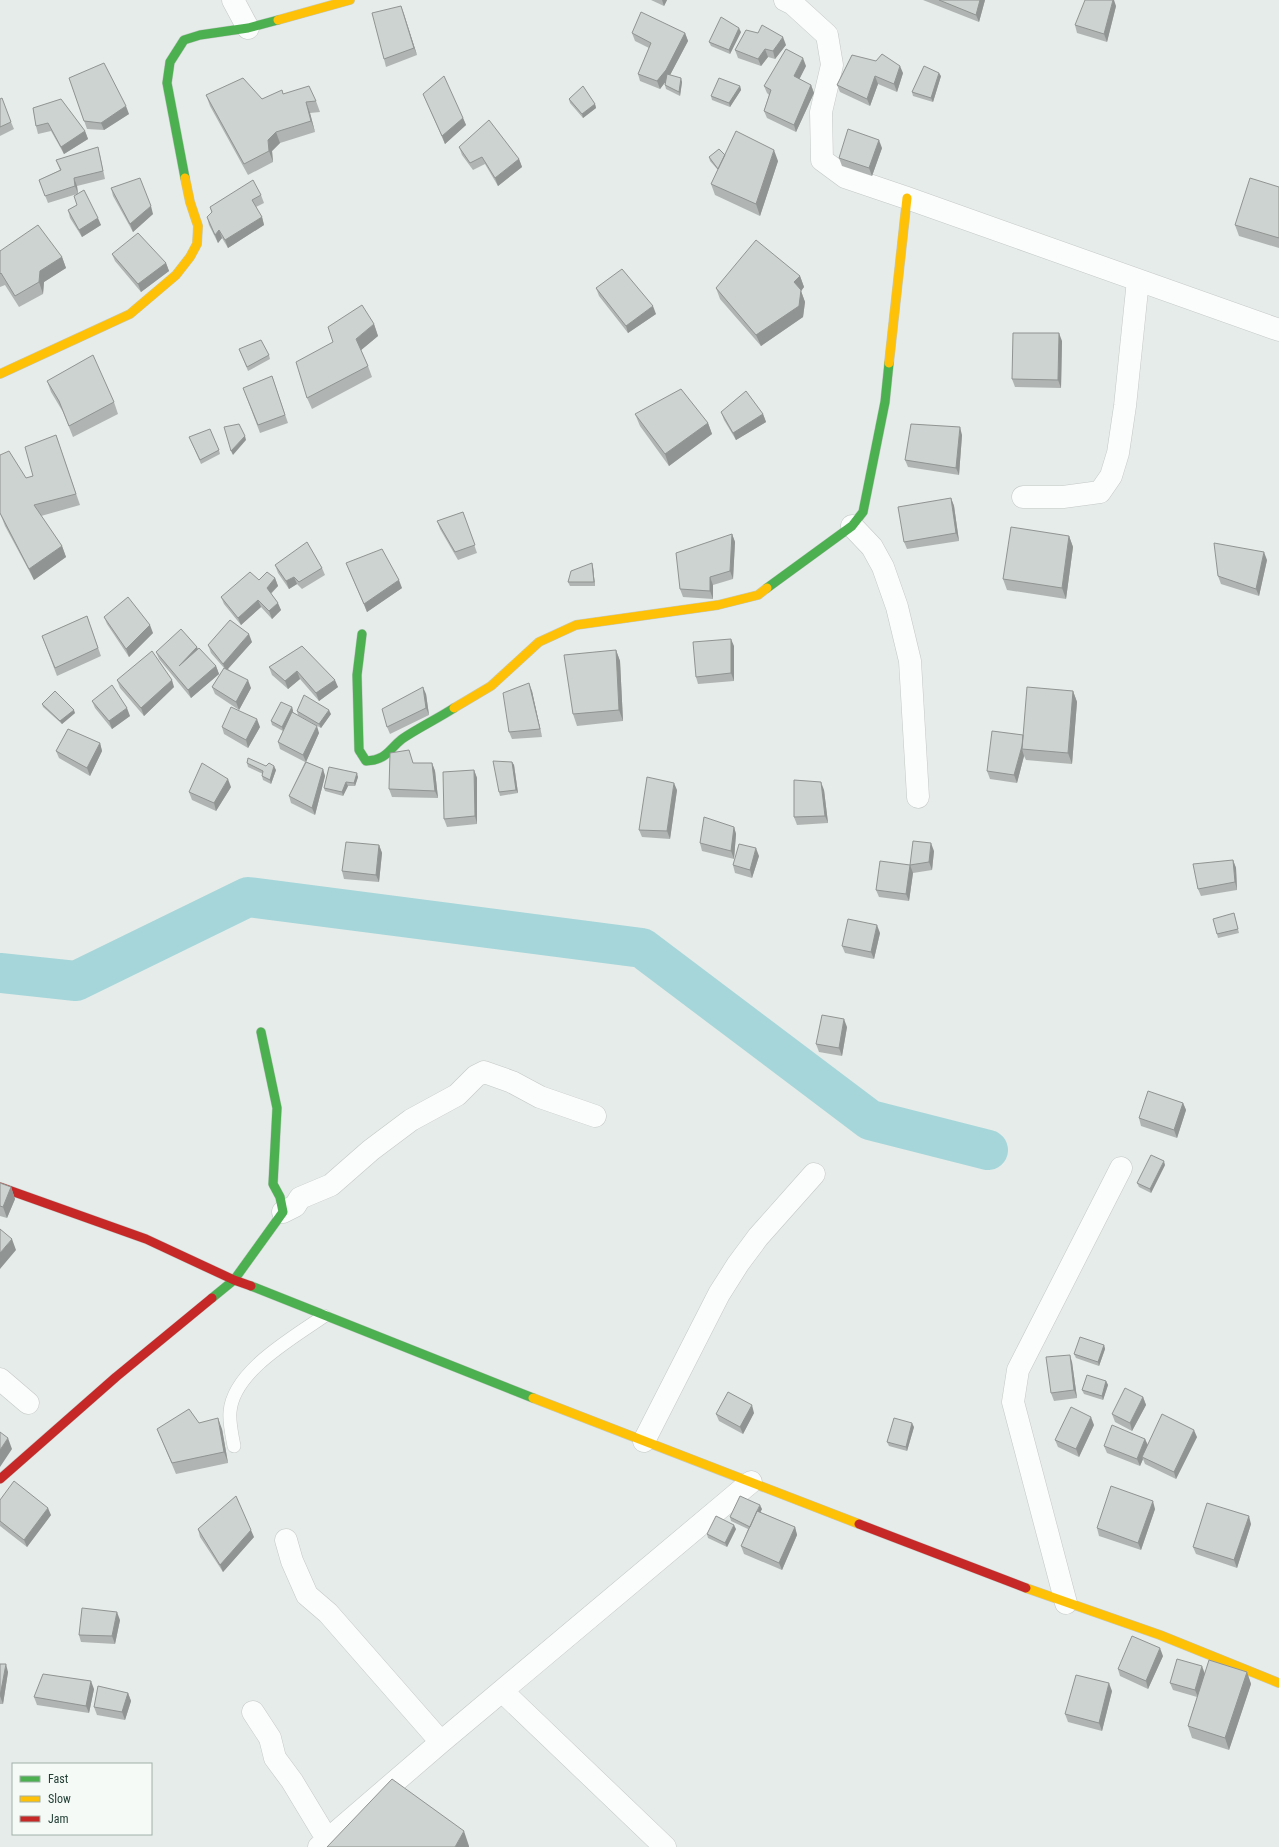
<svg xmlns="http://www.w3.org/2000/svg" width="1279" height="1847" font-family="'Roboto Condensed',sans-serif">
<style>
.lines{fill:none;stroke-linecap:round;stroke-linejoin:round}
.river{stroke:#a6d6da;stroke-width:40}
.lane-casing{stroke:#c3c9c6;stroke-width:14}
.street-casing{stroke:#c3c9c6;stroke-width:23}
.fast-casing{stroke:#c2c9c6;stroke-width:10}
.slow-casing{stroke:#c2c9c6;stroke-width:10}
.jam-casing{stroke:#c2c9c6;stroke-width:10}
.lane{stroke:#fbfcfc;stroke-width:13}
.street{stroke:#fbfcfc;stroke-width:22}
.fast{stroke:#4caf50;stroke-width:9}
.slow{stroke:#ffc107;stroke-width:9}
.jam{stroke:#c62828;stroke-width:9}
.wall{fill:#b0b5b3}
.shaded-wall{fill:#909492}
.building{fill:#cdd3d0;stroke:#909492}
</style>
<rect width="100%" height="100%" fill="#e6ece9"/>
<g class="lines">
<path class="river" d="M0,973L76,981L248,897L642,948L870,1120L988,1150"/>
<defs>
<path id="lane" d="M234,1446C232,1435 229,1423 230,1412C233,1371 293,1338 324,1316"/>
<path id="street" d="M233,0L248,28
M785,0L793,4L827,35L832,65L821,112L822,160L845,177L907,198L1279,330
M1023,497H1063L1100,492L1111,476L1118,453L1125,406L1138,280
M852,526L872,547L883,567L897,607L910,661L918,797
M283,1212L295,1206L300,1198L331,1185L371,1150L411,1120L457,1095L476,1076L484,1072L512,1082L540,1097L595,1116
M0,1379L28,1403
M644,1441L719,1294L738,1264L758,1237L814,1174
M286,1540L292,1561L307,1595L328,1613L441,1742
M1066,1603L1013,1402L1018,1370L1121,1168
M502,1691L665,1847
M253,1712L270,1738L275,1758L292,1781L327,1839
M319,1847L441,1742L751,1482"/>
<path id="fast" d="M185,178L167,83L170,62L184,40L200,35L248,28L278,20
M767,588L852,526L863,512L885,402L889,363
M362,634L357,675L359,750L366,761C387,760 388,750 402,739C418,728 437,719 454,708
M251,1286L533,1398
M212,1298L234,1280L283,1212L280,1197L273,1184L277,1108L261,1032"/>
<path id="slow" d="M278,20L350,0
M889,363L907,198
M0,374L130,314L176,275L190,257L197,244L198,226L190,202L185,178
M454,708L491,686L539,642L576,625L718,605L758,595L767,588
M533,1398L859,1524
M1026,1588L1160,1635L1279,1683"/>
<path id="jam" d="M0,1187L146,1239L234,1280L251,1286
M0,1479L116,1377L212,1298
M859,1524L1026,1588"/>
</defs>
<use href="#lane" class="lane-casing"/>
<use href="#street" class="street-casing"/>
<use href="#fast" class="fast-casing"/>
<use href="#slow" class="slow-casing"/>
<use href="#jam" class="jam-casing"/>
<use href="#lane" class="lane"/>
<use href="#street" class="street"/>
<use href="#fast" class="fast"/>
<use href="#slow" class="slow"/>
<use href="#jam" class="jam"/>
</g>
<path class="wall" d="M651,0H667L664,6Z
M923,0H985L979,22Z
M401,6L417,55L386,67L384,59Z
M1116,6L1107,42L1077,33L1075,25Z
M741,32L730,54L711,46L709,42Z
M632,33H685L688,41L670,75L682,82L680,96L666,89L665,85L666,81L660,89L640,81L638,74L649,48L635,41Z
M786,45L775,59L768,57L761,66L738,58L735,50Z
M852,55L903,73L897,92L878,84L870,106L840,92L837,85Z
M806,66L799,79L811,85L814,93L796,132L767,118L764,111L769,95L767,93L764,86Z
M941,76L933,102L913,96L912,92Z
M69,78L129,114L104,130L87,129Z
M740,86L741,90L730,107L712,100L711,96Z
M283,94L316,101L320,112L310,113L315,132L280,143L272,151L273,162L248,175L210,106L206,95L262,99Z
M423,94L463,118L466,125L445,144Z
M0,99L11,122L14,129L0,136Z
M569,99L595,104L596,108L583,118L570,103Z
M33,108L85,131L88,139L64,154L51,131L38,134L36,126Z
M459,147L519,159L522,167L498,186L485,164L473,170L462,155Z
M882,148L872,176L842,166L839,158Z
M100,155L105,179L77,186L78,194L101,225L82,237L70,218L68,210L77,205V194L48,203L39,180L60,170L56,160Z
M725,155L778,161L760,216L715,195L711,184L718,170L710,161L709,157Z
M1279,187V248L1239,236L1235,225Z
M111,188L153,214L133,232L113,196Z
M261,195L264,203L256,207L262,217L264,225L228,248L222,238L218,243L209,225L207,217L212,213L210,207Z
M0,251L62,257L66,268L44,282L43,294L19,307L5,285L0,287Z
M112,254L166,263L169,271L141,292L115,261Z
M800,276L804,287L801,291L805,302L803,317L761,346L720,299L716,288Z
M596,288L656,314L628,333L599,296Z
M374,324L378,336L361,350L368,366L372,377L312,409L307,398Z
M1062,341L1061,388L1015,387L1012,379Z
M239,349L269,355L270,359L248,371Z
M272,376L288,423L260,433L243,388Z
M47,381L114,402L118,414L73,437L63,412L51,392Z
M721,412L763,414L766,422L736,440L724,420Z
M635,414L708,423L712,434L669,466L640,426Z
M56,435L80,505L41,516L62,546L66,557L34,580L5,526L0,513L26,478L33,476Z
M962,435L959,475L908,467L905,460Z
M189,437L219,450L220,454L201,464Z
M951,498L954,506L959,541L907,549L904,542Z
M463,512L477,553L458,560L440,529L437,521Z
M732,534L735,542L733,579L713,585V599L683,597L680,589Z
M1069,536L1073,547L1066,599L1007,590L1003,579Z
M1267,560L1259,596L1221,584L1218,576Z
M346,563L402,588L367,612Z
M592,563L593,567L595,586H570L568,582Z
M275,565L322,568L325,575L302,589L297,584L289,589L278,573Z
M275,578L278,586L271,594L281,610L272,619L261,607L241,625L224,604L221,597L259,580Z
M87,616L101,656L57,676L42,636Z
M104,617L153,633L129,657L107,624Z
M252,642L228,669L251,688L239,710L215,694L212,687L224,668L211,653L208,645Z
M302,646L338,687L319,701L300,679L288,689L272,675L269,667Z
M734,646V681L698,684L696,677Z
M197,647L198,649L216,666L219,674L191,698L159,659L156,652Z
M616,650L620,661L623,721L577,726L573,714Z
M117,680L174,687L144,716L120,688Z
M532,691L542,737L512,739L509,732Z
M1073,691L1077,702L1072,764L1026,760L1024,756L1017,783L990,779L987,771L1023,735Z
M426,694L429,715L390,734L387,727Z
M92,701L130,716L112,729L95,708Z
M42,704L75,713L62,724L43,707Z
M292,707L293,711V712L319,733L306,762L323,769L325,776L315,815L291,803L289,796L305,762L280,749L278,742L283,731L272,725L271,721Z
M297,711L331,714L321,728L298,715Z
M222,727H260L248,748L224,734Z
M100,743L102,751L90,776L59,758L56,751Z
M512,762L514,765L518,793L500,796L499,792Z
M247,763L266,766L276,770L271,784L263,780L262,776L263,774L248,767Z
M413,763H432L435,771L438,798L392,797L389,789Z
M474,770L477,778V824L447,827L444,819Z
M358,777L355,786H348L343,796L325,791L324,788Z
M231,787L216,811L192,800L189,792Z
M677,790L670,839L642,837L639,830Z
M824,790L828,823L797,825L794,817Z
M734,827L736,834L734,859L702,851L700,843Z
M379,845L382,853L379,882L344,879L342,871Z
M934,851L932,870L913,873L909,901L879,897L876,890L910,865Z
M759,856L752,878L735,873L733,865Z
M1233,860L1236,868L1237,890L1201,896L1198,889Z
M1234,913L1239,933L1218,938L1217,934Z
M880,933L874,959L845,953L842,946Z
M847,1027L842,1056L819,1052L816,1044Z
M1183,1103L1186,1110L1177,1138L1141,1126L1139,1118Z
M1165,1165L1151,1193L1139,1187L1137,1183Z
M0,1183L11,1187L15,1199L7,1218L0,1216Z
M1104,1345L1105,1349L1099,1366L1076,1358L1074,1354Z
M1072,1362L1077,1398L1054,1401L1051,1393Z
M1106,1381L1108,1385L1103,1400L1084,1394L1082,1390Z
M1143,1397L1146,1405L1132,1431L1115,1422L1112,1414Z
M754,1413L743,1434L719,1421L716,1414Z
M199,1423L222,1429L228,1463L176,1474L157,1429Z
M1094,1425L1079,1457L1058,1447L1055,1440Z
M914,1427L907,1451L889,1446L887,1442Z
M1197,1437L1176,1479L1145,1464L1143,1459L1140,1466L1107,1453L1104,1446L1145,1439L1148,1445Z
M0,1500L51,1515L27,1547L0,1526Z
M762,1509L760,1512L795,1527L797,1535L782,1570L744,1554L741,1546L748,1529L731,1521L730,1517Z
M1155,1509L1141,1550L1099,1536L1097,1528Z
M1251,1524L1237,1568L1196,1554L1193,1547Z
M198,1529L254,1537L223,1572L200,1537Z
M736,1529L727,1547L708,1538L707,1534Z
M120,1620L115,1644L81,1642L79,1635Z
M1163,1656L1148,1689L1120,1676L1118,1669Z
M0,1664L8,1672L3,1704H0Z
M1247,1672L1251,1684L1229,1750L1192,1738L1188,1726L1197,1697L1173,1690L1170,1683L1205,1674L1202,1685Z
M94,1689L89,1713L37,1705L34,1697Z
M1112,1691L1102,1731L1068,1722L1065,1714Z
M128,1693L131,1701L125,1720L97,1715L94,1707Z"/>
<path class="shaded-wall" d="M662,0H667L664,6Z
M980,0H985L979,22L976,15Z
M1113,0H1114L1116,6L1107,42L1104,34Z
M401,6L404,14L417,55L414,48Z
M739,28L741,32L730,54L729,50Z
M685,33L688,41L669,77L660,89L657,81Z
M783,37L786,45L775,59L773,51Z
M765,49L768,57L761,66L758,59Z
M803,58L806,66L797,84L794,76Z
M900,66L903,73L897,92L894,84Z
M939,73L941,76L933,102L931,98Z
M875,76L878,84L870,106L867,99Z
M681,78L682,82L680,96L679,92Z
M811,85L814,93L796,132L794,125Z
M740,86L741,90L730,107L729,103Z
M306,102L310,113L315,132L311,121Z
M595,104L596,108L583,118L582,114Z
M126,106L129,114L104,130L101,123Z
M463,118L466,125L445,144L442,136Z
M85,131L88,139L64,154L61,147Z
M276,132L280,143L272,151L273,162L269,151L268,140Z
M879,140L882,148L872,176L869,168Z
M774,150L778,161L760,216L756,204Z
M519,159L522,167L498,186L495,178Z
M74,178L77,186L78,194L75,186Z
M151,206L153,214L133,232L130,224Z
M262,217L264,225L228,248L225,240Z
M98,218L101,225L82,237L79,230Z
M219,230L222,238L218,243L215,235Z
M62,257L66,268L44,282L43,294L39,282L40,271Z
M166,263L169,271L141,292L138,284Z
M800,276L804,287L801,291L805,302L803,317L761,346L756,335L794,282Z
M653,306L656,314L628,333L626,326Z
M374,324L378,336L360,351L356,339Z
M1059,333L1062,341L1061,388L1058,380Z
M763,414L766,422L736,440L733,433Z
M708,423L712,434L669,466L665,454Z
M960,427L962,435L959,475L956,468Z
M245,436L246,440L233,455L231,451Z
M951,498L954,506L959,541L956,533Z
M732,534L735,542L733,579L730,571Z
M1069,536L1073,547L1066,599L1062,588Z
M62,546L66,557L34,580L29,569Z
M1264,552L1267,560L1259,596L1256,589Z
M592,563L593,567L595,586L594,582Z
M294,577L297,584L289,589L286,581Z
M710,577L713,585V599L710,591Z
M275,578L278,586L269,595L267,588Z
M399,580L402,588L367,612L364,604Z
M258,600L261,607L241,625L238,618Z
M278,603L281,610L272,619L269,611Z
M150,625L153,633L129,657L126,649Z
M249,634L252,642L226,671L223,664Z
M731,639L734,646V681L731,673Z
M197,647L199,654L179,666Z
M616,650L620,661L623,721L619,710Z
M216,666L219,674L191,698L188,690Z
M297,671L300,679L288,689L285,681Z
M172,680L174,687L144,716L141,708Z
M248,680L251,688L239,710L236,702Z
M335,680L338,687L319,701L316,693Z
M529,683L532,691L542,737L540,729Z
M423,687L426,694L429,715L426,708Z
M1073,691L1077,702L1072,764L1068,753Z
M292,707L293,711L283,731L282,727Z
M127,708L130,716L112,729L109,721Z
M74,710L75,713L62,724L60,721Z
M329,710L331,714L321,728L319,724Z
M257,719L260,727L248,748L246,740Z
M317,726L319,733L306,762L303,755Z
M1025,736L1022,749L1024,756L1017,783L1014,775Z
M100,743L102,751L90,776L87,768Z
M512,762L514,765L518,793L516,790Z
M432,763L435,771L438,798L435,791Z
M274,766L276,770L271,784L270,780Z
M323,769L325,776L315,815L312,808Z
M474,770L477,778V824L475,816Z
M357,773L358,777L355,786L354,783Z
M228,779L231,787L216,811L214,803Z
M346,782L348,786L343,796L342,792Z
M821,782L824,790L828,823L825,816Z
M674,783L677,790L670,839L667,831Z
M734,827L736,834L734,859L731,851Z
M931,843L934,851L932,870L929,862Z
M379,845L382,853L379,882L376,875Z
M756,848L759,856L752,878L750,870Z
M1233,860L1236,868L1237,890L1235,882Z
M910,865L913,873L909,901L906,894Z
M877,925L880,933L874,959L871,952Z
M844,1019L847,1027L842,1056L839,1048Z
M1183,1103L1186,1110L1177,1138L1174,1130Z
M1164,1161L1165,1165L1151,1193L1150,1189Z
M11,1187L15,1199L7,1218L3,1207Z
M12,1239L16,1250L0,1269V1253Z
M1104,1345L1105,1349L1099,1366L1098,1362Z
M1070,1355L1072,1362L1077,1398L1074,1390Z
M1106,1381L1108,1385L1103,1400L1102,1396Z
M1143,1397L1146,1405L1132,1431L1130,1423Z
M752,1405L754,1413L743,1434L740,1427Z
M1091,1417L1094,1425L1079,1457L1076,1449Z
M218,1418L222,1429L228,1463L224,1452Z
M912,1423L914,1427L907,1451L906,1447Z
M1194,1430L1197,1437L1176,1479L1174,1472Z
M8,1438L12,1449L0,1467V1450Z
M1145,1439L1148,1446L1142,1457L1143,1459L1140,1466L1137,1459Z
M1153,1501L1155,1509L1141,1550L1138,1543Z
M760,1505L762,1509L751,1531L750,1527Z
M48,1508L51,1515L27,1547L24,1540Z
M1249,1516L1251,1524L1237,1568L1234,1560Z
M734,1525L736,1529L727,1547L725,1543Z
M795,1527L797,1535L782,1570L779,1563Z
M251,1530L254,1537L223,1572L220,1565Z
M117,1612L120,1620L115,1644L112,1636Z
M1160,1648L1163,1656L1148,1689L1146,1681Z
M6,1664L8,1672L3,1704L0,1696Z
M1202,1666L1205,1674L1198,1697L1195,1690Z
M1247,1672L1251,1684L1229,1750L1225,1738Z
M91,1681L94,1689L89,1713L86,1706Z
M1109,1683L1112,1691L1102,1731L1099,1723Z
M128,1693L131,1701L125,1720L122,1712Z
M464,1831L469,1846V1847H455Z"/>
<path class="building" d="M939,0H980L976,15Z
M1085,0H1113L1104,34L1075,25Z
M401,6L414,48L384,59L372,13Z
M641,12L685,33L666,70L657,81L638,74L651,43L632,33Z
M721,17L739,28L729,50L709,42Z
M762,25L783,37L773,51L765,49L758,59L735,50L746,30L758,33Z
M786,49L803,58L794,76L811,85L794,125L764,111L771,90L764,86Z
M882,54L900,66L894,84L875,76L867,99L837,85L852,55L876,61Z
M104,63L126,106L101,123L84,121L69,78Z
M924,66L939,73L931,98L912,92Z
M667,74L681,78L679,92L665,85Z
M444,76L463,118L442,136L423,94Z
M243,78L262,99L282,90L283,94L309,86L316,101L306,102L311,121L276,132L268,140L269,151L244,164L206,95Z
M719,78L740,86L729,103L711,96Z
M583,86L595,104L582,114L569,99Z
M2,98L11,122L0,127V99Z
M61,99L85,131L61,147L48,123L36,126L33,108Z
M489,120L519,159L495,178L482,157L470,163L459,147Z
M848,129L879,140L869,168L839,158Z
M736,131L774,150L756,204L711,184Z
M98,147L103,171L74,178L75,186L45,196L39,180L61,170L56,160Z
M719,149L725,155L718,169L709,157Z
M140,178L151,206L130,224L111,188Z
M1250,178L1279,187V238L1235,225Z
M253,180L261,195L252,200L262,217L225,240L219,230L215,235L207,217L212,212L210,207Z
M84,190L98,218L79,230L68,210L77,205L74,196Z
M38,225L62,257L40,271L39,282L15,296L1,273L0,274V251Z
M138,233L166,263L138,284L112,254Z
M756,240L800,276L794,282L801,290L799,306L756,335L716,288Z
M622,269L653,306L626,326L596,288Z
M362,305L374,324L356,339L368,366L307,398L296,362L333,342L328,327Z
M1013,333H1059L1058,380L1012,379Z
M261,340L269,355L247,367L239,349Z
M93,355L114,402L69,426L59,401L47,381Z
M272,376L285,415L258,425L243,388Z
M681,389L708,423L665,454L635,414Z
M746,391L763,414L733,433L721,412Z
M239,424L245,436L231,451L224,427Z
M911,424L960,427L956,468L905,460Z
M210,429L219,450L200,460L189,437Z
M56,435L76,494L34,505L62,546L29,569L0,513V455L9,451L26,478L33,476L25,447Z
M951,498L956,533L904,542L898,507Z
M463,512L475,545L455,552L437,521Z
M1011,527L1069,536L1062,588L1003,579Z
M732,534L730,571L710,577V591L680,589L676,553Z
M307,542L322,568L299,582L294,577L286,581L275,565Z
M1214,543L1264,552L1256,589L1218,576Z
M382,549L399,580L364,604L346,563Z
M592,563L594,582H568L571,571Z
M250,572L259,580L267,572L275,578L267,588L278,603L269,611L258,600L238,618L221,597Z
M128,597L150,625L126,649L104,617Z
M87,616L98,648L55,668L42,636Z
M230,620L249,634L223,664L208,645Z
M181,629L197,647L179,666L199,648L216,666L188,690L156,652Z
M731,639V673L696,677L693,642Z
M302,646L335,680L316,693L297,671L285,681L269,667Z
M616,650L619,710L573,714L564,655Z
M152,651L172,680L141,708L117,680Z
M224,668L248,680L236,702L212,687Z
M529,683L540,729L509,732L503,693Z
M112,685L127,708L109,721L92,701Z
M423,687L426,708L387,727L382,709Z
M1027,687L1073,691L1068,753L1022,749Z
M55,691L74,710L60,721L42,704Z
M304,695L329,710L319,724L297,711Z
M281,702L292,707L282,727L271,721Z
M231,707L257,719L246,740L222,727Z
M292,712L317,726L303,755L278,742Z
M68,729L100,743L87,768L56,751Z
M992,731L1023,735L1022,746L1014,775L987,771Z
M409,750L413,763H432L435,791L389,789L390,753Z
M248,758L266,766L269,763L274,766L270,780L262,776L263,771L247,763Z
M493,761L512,762L516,790L499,792Z
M306,762L323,769L312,808L289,796Z
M202,763L228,779L214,803L189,792Z
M329,767L357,773L354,783L346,782L342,792L324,788Z
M474,770L475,816L444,819L443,772Z
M647,777L674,783L667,831L639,830Z
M794,780L821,782L825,816L794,817Z
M704,817L734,827L731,851L700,843Z
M913,841L931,843L929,862L910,865L906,894L876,890L880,861L910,865Z
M346,842L379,845L376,875L342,871Z
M739,844L756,848L750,870L733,865Z
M1233,860L1235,882L1198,889L1193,864Z
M1234,913L1238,929L1217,934L1213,919Z
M848,919L877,925L871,952L842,946Z
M822,1015L844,1019L839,1048L816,1044Z
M1148,1091L1183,1103L1174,1130L1139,1118Z
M1151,1155L1164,1161L1150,1189L1137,1183Z
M0,1183L11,1187L3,1207L0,1206Z
M0,1229L12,1239L0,1253Z
M1080,1337L1104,1345L1098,1362L1074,1354Z
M1070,1355L1074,1390L1051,1393L1046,1357Z
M1087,1375L1106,1381L1102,1396L1082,1390Z
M1125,1388L1143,1397L1130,1423L1112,1414Z
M728,1392L752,1405L740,1427L716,1414Z
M1071,1407L1091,1417L1076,1449L1055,1440Z
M189,1409L199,1423L218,1418L224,1452L172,1463L157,1429Z
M1162,1414L1194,1430L1174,1472L1142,1457Z
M894,1418L912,1423L906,1447L887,1442Z
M1112,1425L1145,1439L1137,1459L1104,1446Z
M0,1432L8,1438L0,1450Z
M14,1481L48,1508L24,1540L0,1521V1500Z
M1111,1486L1153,1501L1138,1543L1097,1528Z
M236,1496L251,1530L220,1565L198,1529Z
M740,1496L760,1505L757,1511L750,1527L730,1517Z
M1207,1503L1249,1516L1234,1560L1193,1547Z
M757,1511L795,1527L779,1563L741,1546Z
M716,1516L734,1525L725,1543L707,1534Z
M82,1608L117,1612L112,1636L79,1635Z
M1132,1636L1160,1648L1146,1681L1118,1669Z
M1177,1659L1202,1666L1195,1690L1170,1683Z
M1209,1660L1247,1672L1225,1738L1188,1726Z
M0,1664H6L0,1696Z
M43,1674L91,1681L86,1706L34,1697Z
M1076,1675L1109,1683L1099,1723L1065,1714Z
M98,1686L128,1693L122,1712L94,1707Z
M392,1779L464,1831L455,1847H327Z"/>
<rect x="12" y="1763" width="140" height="72" fill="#f5faf7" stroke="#a1b0aa"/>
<rect x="20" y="1776" width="20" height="6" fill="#4caf50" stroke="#a1b0aa"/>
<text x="48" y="1783" font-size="12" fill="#234036">Fast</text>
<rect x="20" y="1796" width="20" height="6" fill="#ffc107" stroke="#a1b0aa"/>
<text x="48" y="1803" font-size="12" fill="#234036">Slow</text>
<rect x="20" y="1816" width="20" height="6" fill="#c62828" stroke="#a1b0aa"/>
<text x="48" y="1823" font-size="12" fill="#234036">Jam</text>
</svg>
